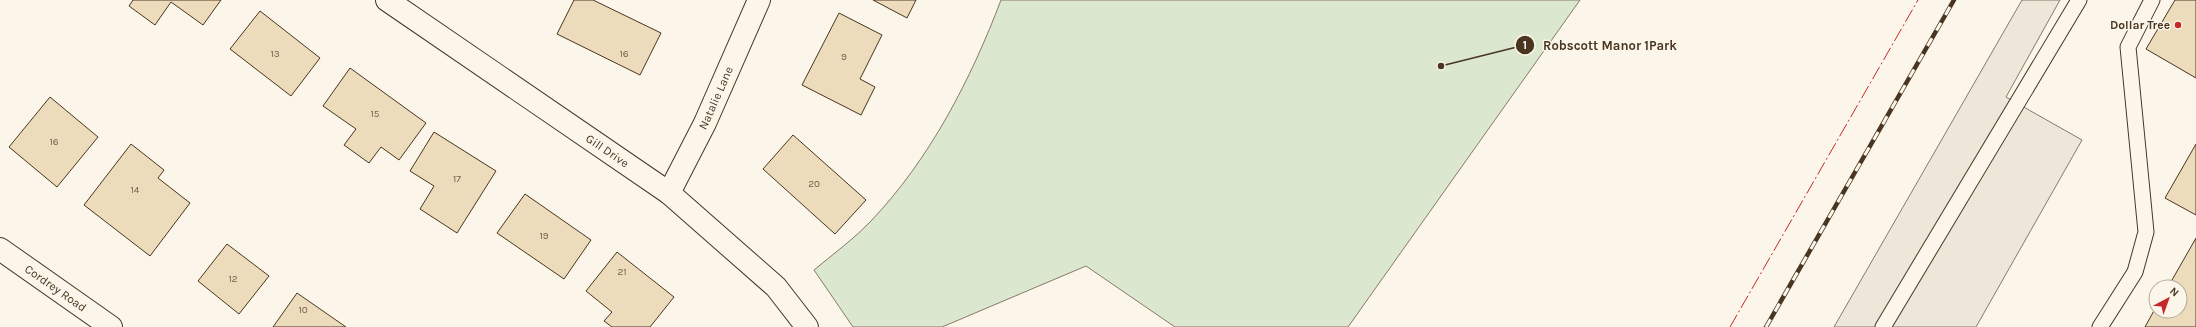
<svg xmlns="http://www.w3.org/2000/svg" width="2196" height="327" font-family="Karla,sans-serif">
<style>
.green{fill:#dce7d0;stroke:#887966}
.parking{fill:#ede7d9;stroke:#887966}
.building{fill:#ecdcbc;stroke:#4a3520}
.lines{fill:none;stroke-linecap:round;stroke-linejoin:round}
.lane-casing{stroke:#4a3520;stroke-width:17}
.street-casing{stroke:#4a3520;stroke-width:24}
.lane{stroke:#fbf6e9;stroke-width:15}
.street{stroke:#fbf6e9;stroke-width:22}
.rail-casing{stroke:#4a3520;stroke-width:4.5}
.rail{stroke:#fbf6e9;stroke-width:3;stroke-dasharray:9;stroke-linecap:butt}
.power{stroke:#c62828;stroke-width:1;stroke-dasharray:14 3 2 3;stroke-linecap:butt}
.poi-dot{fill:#c62828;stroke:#fbf6e9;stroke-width:1.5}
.labels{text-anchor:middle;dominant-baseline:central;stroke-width:3;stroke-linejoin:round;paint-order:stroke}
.number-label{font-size:10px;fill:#725f47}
.poi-label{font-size:12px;font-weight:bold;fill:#4a3520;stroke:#fbf6e9;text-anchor:end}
.street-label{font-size:12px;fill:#4a3520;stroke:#fbf6e9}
.leader{fill:none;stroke:#4a3520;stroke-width:1.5}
.callout-dot{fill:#4a3520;stroke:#fbf6e9;stroke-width:1.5}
.mark-label{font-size:12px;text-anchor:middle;font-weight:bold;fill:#fff}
.callout-label{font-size:13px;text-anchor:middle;font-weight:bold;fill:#4a3520;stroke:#fbf6e9;stroke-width:3;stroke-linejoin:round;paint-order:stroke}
</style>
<rect width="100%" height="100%" fill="#fbf6e9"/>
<path class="green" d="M1001,0H1580L1348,327H1175L1086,266L942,327H853L814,270C833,254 854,239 871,221C930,159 971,79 1001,0Z"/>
<path class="parking" d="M2022,0H2060L2006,97L2082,140L1976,327H1834Z"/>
<path class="building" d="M133,0H221L203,25L171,2L155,25L129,6Z
M574,0H593L661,33L640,75L557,34Z
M873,0H916L907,18Z
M2175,0H2196V78L2146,49Z
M260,11L320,58L291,96L230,49Z
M839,13L882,35L860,79L875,87L861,115L802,85Z
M350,68L426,123L399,160L381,147L369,163L344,145L356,129L323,106Z
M50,97L98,137L57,187L9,147Z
M434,132L496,171L457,233L420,209L434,186L410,171Z
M793,135L866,200L835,234L763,169Z
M131,144L164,170L158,178L190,203L150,256L84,205Z
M2196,144V215L2165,198Z
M525,194L591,240L564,279L497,233Z
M2196,238V327H2145L2156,307V311H2180V287H2168Z
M227,244L269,276L239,314L198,281Z
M617,252L674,297L650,327H612L604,321L612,312L586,291Z
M297,293L346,327H273Z"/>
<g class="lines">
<defs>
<path id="lane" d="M1883,327L2079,0
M2100,327L2135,272L2146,232L2128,47L2152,0"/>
<g id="street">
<path id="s1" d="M387,0L669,193L776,287L807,327"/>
<path id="s2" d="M669,193L705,123L759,0"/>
<path id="s3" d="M0,249L111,327"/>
</g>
</defs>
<use href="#lane" class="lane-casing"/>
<use href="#street" class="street-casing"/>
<use href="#lane" class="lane"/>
<use href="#street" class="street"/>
<defs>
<path id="rail" d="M1766,327L1954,0"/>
</defs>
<use href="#rail" class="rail-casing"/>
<use href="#rail" class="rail"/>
<path class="power" d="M1730,327L1918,0"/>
</g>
<circle class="poi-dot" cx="2178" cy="25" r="4"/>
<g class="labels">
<g class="number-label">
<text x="275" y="54">13</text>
<text x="624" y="54">16</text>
<text x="844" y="57">9</text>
<text x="375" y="114">15</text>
<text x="54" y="142">16</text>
<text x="457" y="179">17</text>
<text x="814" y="184">20</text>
<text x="135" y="190">14</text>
<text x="544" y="236">19</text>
<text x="622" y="272">21</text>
<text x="233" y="279">12</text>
<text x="303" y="310">10</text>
</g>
<g class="poi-label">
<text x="2170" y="25">Dollar Tree</text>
</g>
<g class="street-label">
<text stroke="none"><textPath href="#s2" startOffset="106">Natalie Lane</textPath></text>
<text stroke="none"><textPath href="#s1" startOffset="267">Gill Drive</textPath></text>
<text stroke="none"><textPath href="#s3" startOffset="68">Cordrey Road</textPath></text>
</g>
</g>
<path class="leader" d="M1441 66L1525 45"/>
<g class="callout-dot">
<circle cx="1441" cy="66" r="4"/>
<circle cx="1525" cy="45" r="10"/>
</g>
<g class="mark-label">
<text x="1525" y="49">1</text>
</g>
<g class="callout-label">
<text x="1610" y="50">Robscott Manor 1Park</text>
</g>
<g transform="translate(2168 299) rotate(41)"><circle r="19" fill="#fbf6e9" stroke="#b4a999"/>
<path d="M0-3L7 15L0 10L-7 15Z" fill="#c62828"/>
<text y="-6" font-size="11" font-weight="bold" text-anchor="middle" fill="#4a3520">N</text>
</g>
</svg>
